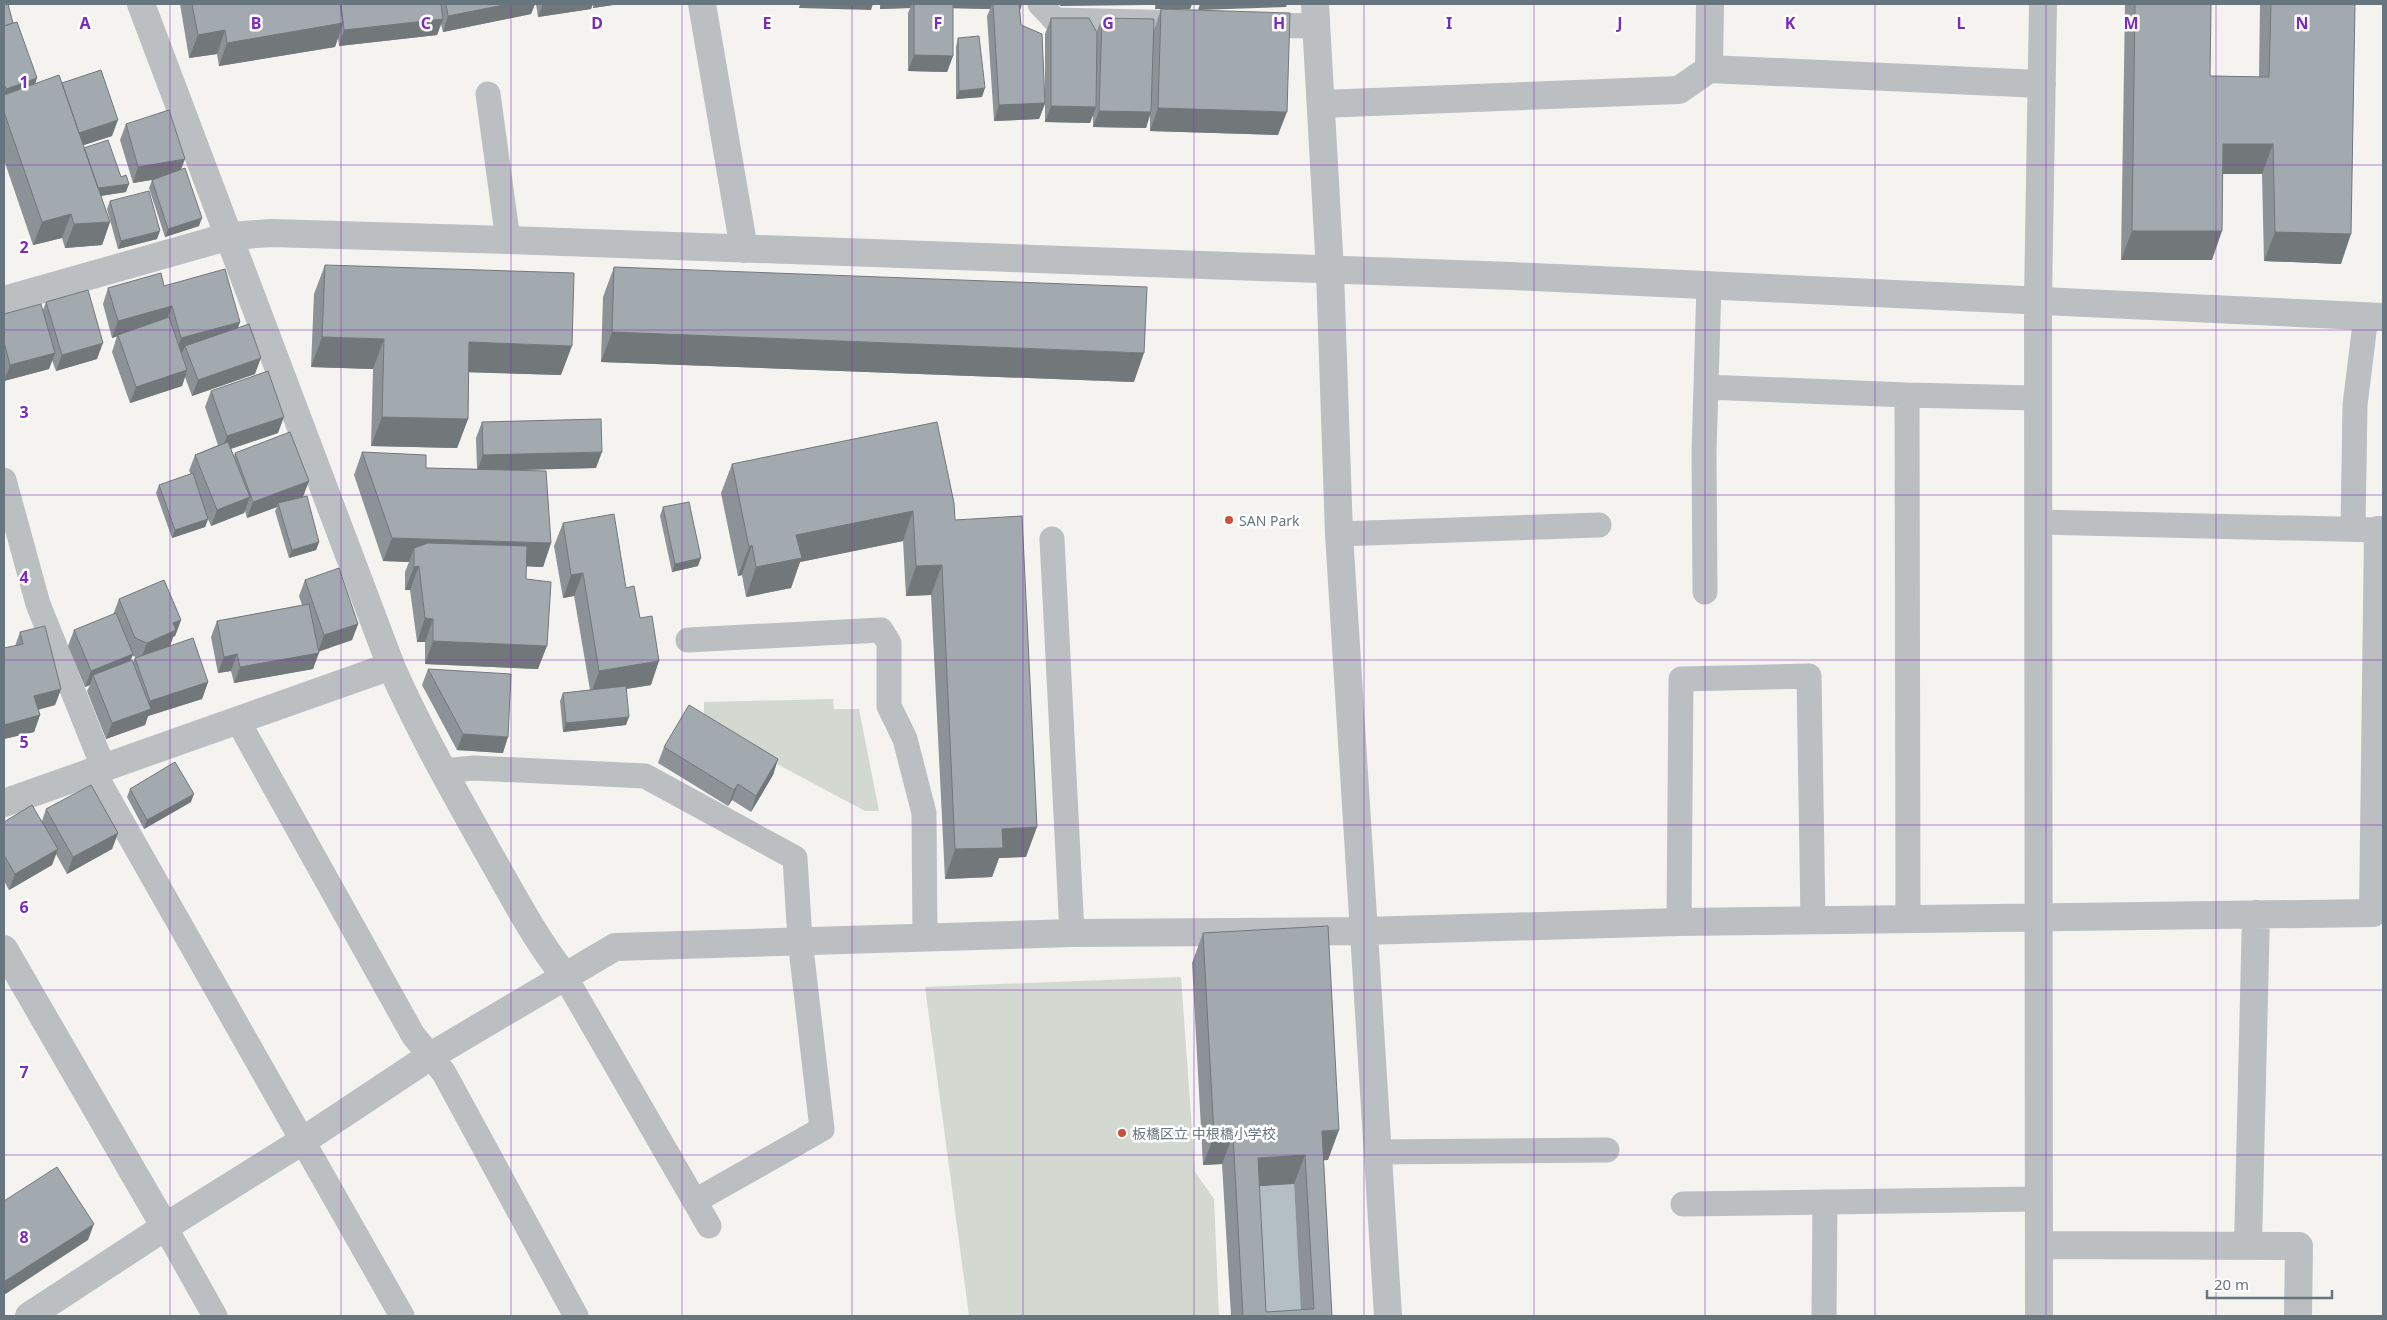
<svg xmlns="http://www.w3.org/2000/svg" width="2387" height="1320" font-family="'Noto Sans','Noto Sans JP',sans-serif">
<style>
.green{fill:#d3d8d0}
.water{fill:#b3bfc2}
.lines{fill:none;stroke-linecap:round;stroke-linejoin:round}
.lane{stroke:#bbbfc2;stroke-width:25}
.street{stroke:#bbbfc2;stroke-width:28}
.wall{fill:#8c9296;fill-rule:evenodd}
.shaded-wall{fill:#72777a}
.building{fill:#a3aaaf;stroke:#72777a;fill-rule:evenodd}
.grid{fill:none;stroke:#7b2cbf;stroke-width:1;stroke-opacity:0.55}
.poi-dot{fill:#cc4f37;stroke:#fff;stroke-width:2}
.labels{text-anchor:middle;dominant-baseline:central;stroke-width:5;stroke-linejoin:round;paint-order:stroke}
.poi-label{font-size:14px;fill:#66757e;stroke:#fff;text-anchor:start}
.grid-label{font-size:16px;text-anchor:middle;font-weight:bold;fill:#7b2cbf;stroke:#fff;stroke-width:5;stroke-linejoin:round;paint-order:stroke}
</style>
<rect width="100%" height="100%" fill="#f4f3f0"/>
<path class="green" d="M833,699L834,709H859L879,811H865L704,725V702Z
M1181,977L1195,1172L1214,1199L1219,1316H969L925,987Z"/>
<path class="water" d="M1294,1184L1302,1316H1254L1247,1187Z"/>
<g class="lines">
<path class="lane" d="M1040,4L1055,20L1191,23
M1256,25L1316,26
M488,94L508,240
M1706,387L1907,395
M4,480L38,604L104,769
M2038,522L2378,530
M2353,529L2355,405L2366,316
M1339,534L1599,525
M1052,539L1072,933
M1705,592L1704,452L1709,284
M688,640L881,630L889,643V706L905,739L924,813L925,937
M238,721L413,1035L444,1073L576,1316
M443,771L474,768L645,776L795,858L800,940L822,1129L695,1201
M94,773L402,1316
M1908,919L1907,395L2038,398
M1679,922L1681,679L1809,676L1813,920
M564,975L709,1226
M1377,1152L1607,1150
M1683,1204L2039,1199
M165,1227L215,1316
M1824,1316L1825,1202"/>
<path class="street" d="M141,4L391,666
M702,4L744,249
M1315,4L1330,271L1339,534L1388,1316
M1709,69L2042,84
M1321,104L1679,90L1709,69L1710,4
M4,300L230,236L271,233L508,240L1512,276L2383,317
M4,803L391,666C419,730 454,791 488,852C512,894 534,937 564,975
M4,949L165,1227
M2039,1245L2299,1246L2298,1316
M2248,1246L2256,914
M29,1316L165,1227L304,1140L429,1057L615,947L1072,933L1363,931L1679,922L2373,913L2378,530H2383
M2039,1316L2038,299L2043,4"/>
</g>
<path class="wall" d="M4,4L13,23L37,78L35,84L62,83L112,136L83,145L84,148L126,192L101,196L110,222L102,245L65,248L62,238L33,245L4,160Z
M180,4H535L531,14L443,32L441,24L437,35L339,46L338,38L335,47L219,66L217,54L189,58Z
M536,4H620L593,8V4L591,9L538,17Z
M880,4H1022L1020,10L1021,25L1045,97V34L1051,18L1096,33L1102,18L1154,30L1161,9H1155V4H1192L1190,9H1168L1278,135L1150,131V114L1146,128L1093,127V115L1090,123L1045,122V104L1039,119L994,121L987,16L990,9L953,8V56L947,72L908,71V13L910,8L880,9Z
M2125,4H2211L2210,76L2259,77L2260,4H2355L2341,264L2264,261L2262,174H2223L2212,260H2121Z
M958,38L982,97L956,99V47Z
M126,124L181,170L199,226L165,237L149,188L152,180L133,183L120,140Z
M110,201L157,239L118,249L107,209Z
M325,265L561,375L469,372L468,419L457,448L371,446L373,369L311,367L314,294Z
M614,267L1134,382L601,362L603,297Z
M164,286L240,322L238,327L255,374L192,396L185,377L182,386L130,403L112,352L117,336L112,338L103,304L108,288Z
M46,302L97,359L56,371L52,360L49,369L4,381V314L43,310Z
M211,391L278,433L231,449L234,456L235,453L303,497L319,542L316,550L289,558L275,511L277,507L247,518L245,511L244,513L211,526L208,519L205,527L172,538L156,493L159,485L191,474L189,471L195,455L218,445L205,407Z
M482,422L596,468L515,470L551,543L543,567L526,566V579L538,669L425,664V642H417L410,590H405V572L409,562L383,561L354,475L362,452L426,468L477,469L476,438Z
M732,464L955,520L1026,857L999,858L992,877L945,879L931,595L906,596L903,541L800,562L791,588L746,597L742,575L738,576L721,493Z
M663,507L698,566L672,572L660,516Z
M563,523L626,588L651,685L627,689L626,725L563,732L560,701L563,693L590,690L574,596L563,598L554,546Z
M305,580L358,624L352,640L318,651L313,669L234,683L231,671L218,673L211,637L217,621L302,605L299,596Z
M119,599L181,620L175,636L173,637L170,646L208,682L202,699L148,716L145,725L106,739L87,691L90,685L85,687L68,646L74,630L113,615ZM132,656L136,657L135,658L133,662L130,661Z
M20,632L61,689L55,705L38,710L40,715L34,732L4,739V648L15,646Z
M428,669L503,753L457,750L422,685Z
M664,747L778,759L773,775L751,812L732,800L728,806L658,763Z
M130,789L191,802L144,829L127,797Z
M46,809L118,833L112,849L67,874L56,854L52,865L9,890L4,881V822L42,821Z
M1203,933L1328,1160H1323L1332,1316H1231L1222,1164L1203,1165L1192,963ZM1294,1184L1301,1310L1266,1312L1259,1186Z"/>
<path class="shaded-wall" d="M509,4H535L531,14L443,32L448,16Z
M543,4H593L591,9L538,17Z
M595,4H620L593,8Z
M800,4H873L871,10L799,8Z
M881,4H911L910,8L880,9Z
M943,4H992L990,9L942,8Z
M993,4H1022L1020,10Z
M1061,4H1147V5L1060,6Z
M1157,4H1192L1190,9H1155Z
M1200,4H1287L1286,7L1198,10Z
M443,19L437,35L339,46L344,30Z
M343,23L335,47L219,66L227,43Z
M225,30L217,54L189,58L198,35Z
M914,55L953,56L947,72L908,71Z
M37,78L31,95L4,104V94L6,89Z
M985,88L982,97L956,99L959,91Z
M1045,103L1039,119L994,121L999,105Z
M1051,106L1096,107L1090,123L1045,122Z
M1158,108L1287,112L1278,135L1150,131Z
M1099,111L1151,112L1146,128L1093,127Z
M118,120L112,136L72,149L78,133Z
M2223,144H2273L2262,174H2212Z
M185,159L179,175L133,183L138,167Z
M129,184L126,192L93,197L96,188Z
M71,214L62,238L33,245L42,222Z
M202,218L199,226L165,237L168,229Z
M110,222L102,245L65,248L74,224Z
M160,231L157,239L118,249L121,241Z
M2132,231H2222L2212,260H2121Z
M2275,232L2351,234L2341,264L2264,261Z
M172,306L166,322L112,338L118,321Z
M240,322L234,338L185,346L183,352L175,355L181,338Z
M612,332L1144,353L1134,382L601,362Z
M322,337L384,339L373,369L311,367Z
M469,342L572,346L561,375L459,372Z
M103,343L97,359L56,371L62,355Z
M55,353L49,369L4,381L10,365Z
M261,358L255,374L192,396L198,380Z
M187,370L182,386L130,403L136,387Z
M284,417L278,433L221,452L227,436Z
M382,417L468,419L457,448L371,446Z
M602,452L596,468L477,471L483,455Z
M309,481L303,497L278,503L277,507L247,518L253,502Z
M250,497L244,513L211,526L217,510Z
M913,511L903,541L800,562L791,588L746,597L756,567L796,535Z
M208,519L205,527L172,538L175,530Z
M392,538L551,543L543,567L414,562V548L409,562L383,561Z
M319,542L316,550L289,558L292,550Z
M752,545L742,575L738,576L749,547Z
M701,558L698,566L672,572L675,564Z
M942,565L931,595L906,596L916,566Z
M419,566L410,590H405L414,567Z
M583,573L574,596L563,598L571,575Z
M425,618L433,619L425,642H417Z
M181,620L175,636L173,637L170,646L141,659L147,643L173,623Z
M358,624L352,640L318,652L324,635Z
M433,641L547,646L538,669L425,664Z
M319,653L313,669L234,683L240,667Z
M133,654L127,670L93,675L90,685L85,687L91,671Z
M237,654L231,671L218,673L224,657Z
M659,661L651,685L591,694L599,671Z
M208,682L202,699L148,716L145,725L106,739L112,723L146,711L150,701Z
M61,689L55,705L28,712L34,696Z
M40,715L34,732L4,739V725Z
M629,717L626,725L563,732L566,723Z
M463,734L508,737L503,753L457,750Z
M778,759L773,775L751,812L756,796Z
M738,784L732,800L728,806L734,790Z
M194,794L191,802L144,829L147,820Z
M1037,827L1026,857L999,858L992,877L945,879L955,849L1002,829Z
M118,833L112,849L67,874L73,857Z
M58,849L52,865L9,890L15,874Z
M1339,1130L1328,1160L1311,1161L1322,1131Z
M1233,1135L1222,1164L1203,1165L1214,1136Z
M1305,1155L1294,1184L1247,1187L1258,1158Z
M94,1224L88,1240L4,1295V1286L5,1281Z"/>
<path class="building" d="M4,4H8L13,23L4,26Z
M192,4H340L343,23L227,43L225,30L198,35Z
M341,4H441L443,19L344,30Z
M446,4H509L448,16Z
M914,4H953V56L914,55Z
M993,4H1019L1021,25L1042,34L1045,103L999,105Z
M2135,4H2211L2210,76L2269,77L2271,4H2355L2351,234L2275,232L2273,144H2223L2222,231H2132Z
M1161,9L1290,13L1287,112L1158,108Z
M1051,18H1089L1097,33L1096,107L1051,106Z
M1102,18L1154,19L1151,112L1099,111Z
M17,22L37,78L6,89L4,84V26Z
M979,36L985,88L959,91L958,38Z
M101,70L118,120L79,133L62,83Z
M59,75L110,222L74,224L71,214L42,222L4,112V95Z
M169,110L185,159L138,167L126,124Z
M108,140L121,177L126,175L129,184L98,188L84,148Z
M185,168L202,218L168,229L152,180Z
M149,191L160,231L121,241L110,201Z
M325,265L574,273L572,346L469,342L468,419L382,417L384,339L322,337Z
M614,267L1147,287L1144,353L612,332Z
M225,269L240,322L181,338L172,306L118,321L108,288L161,273L164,286Z
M88,290L103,343L62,355L46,302Z
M41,304L55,353L10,365L4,342V314Z
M169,317L187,370L136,387L118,335Z
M249,324L261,358L198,380L185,346Z
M268,371L284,417L227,436L211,391Z
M601,419L602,452L483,455L482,422Z
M937,422L954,503L955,520L1022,516L1037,827L1002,829L1003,848L955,849L942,565L916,566L913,511L796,535L802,558L756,567L752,545L749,547L732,464Z
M290,432L309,481L253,502L235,453Z
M228,442L250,497L217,510L195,455Z
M362,452L426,455V468L546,471L551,543L392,538Z
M193,473L208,519L175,530L159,485Z
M307,496L319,542L292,550L278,503Z
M689,502L701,558L675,564L663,507Z
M614,514L626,588L634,586L640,618L652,616L659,661L599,671L583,573L571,575L563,523Z
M428,543L527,546L526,579L551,582L547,646L433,641V619L425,618L419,566L414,567V548Z
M339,568L358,624L324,635L305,580Z
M164,580L181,620L173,623L176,630L147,643L135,638L119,599Z
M309,604L319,653L240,667L237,654L224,657L217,621Z
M116,613L133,654L91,671L74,630Z
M45,626L61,689L34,696L40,715L4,725V648L23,644L20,632Z
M193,638L208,682L150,701L135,658Z
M132,660L151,709L112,723L93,675Z
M428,669L511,674L508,737L463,734Z
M626,686L629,717L566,723L563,693Z
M689,705L778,759L756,796L738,784L734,790L664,747Z
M175,762L194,794L147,820L130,789Z
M91,785L118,833L73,857L46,809Z
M32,805L58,849L15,874L4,855V822Z
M1328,926L1339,1130L1322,1131L1332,1316H1243L1233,1135L1214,1136L1203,933ZM1305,1155L1314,1309L1266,1312L1258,1158Z
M57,1167L94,1224L5,1281L4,1279V1201Z"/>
<path class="grid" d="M170,4V1316M341,4V1316M511,4V1316M682,4V1316M852,4V1316M1023,4V1316M1194,4V1316M1364,4V1316M1534,4V1316M1705,4V1316M1875,4V1316M2046,4V1316M2216,4V1316M4,165H2383M4,330H2383M4,495H2383M4,660H2383M4,825H2383M4,990H2383M4,1155H2383"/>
<g class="poi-dot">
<circle cx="1229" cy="520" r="5"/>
<circle cx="1122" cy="1133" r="5"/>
</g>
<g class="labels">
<g class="poi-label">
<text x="1239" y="520">SAN Park</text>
<text x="1132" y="1133">板橋区立 中根橋小学校</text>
</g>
</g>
<g class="grid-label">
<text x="85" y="29">A</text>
<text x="256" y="29">B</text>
<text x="426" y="29">C</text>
<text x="597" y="29">D</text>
<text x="767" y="29">E</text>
<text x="938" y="29">F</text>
<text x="1108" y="29">G</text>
<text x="1279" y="29">H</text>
<text x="1449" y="29">I</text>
<text x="1620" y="29">J</text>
<text x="1790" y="29">K</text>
<text x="1961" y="29">L</text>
<text x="2131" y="29">M</text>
<text x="2302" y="29">N</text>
<text x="24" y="88">1</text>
<text x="24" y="253">2</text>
<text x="24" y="418">3</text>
<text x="24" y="583">4</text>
<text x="24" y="748">5</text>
<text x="24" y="913">6</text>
<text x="24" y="1078">7</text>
<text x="24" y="1243">8</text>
</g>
<rect width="2387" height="1320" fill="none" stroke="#66757e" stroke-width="10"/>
<path d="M2207 1290v8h125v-8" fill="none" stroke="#66757e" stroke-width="2.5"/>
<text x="2214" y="1290" font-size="15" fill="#66757e" stroke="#ffffff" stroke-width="4" paint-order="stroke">20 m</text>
</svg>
